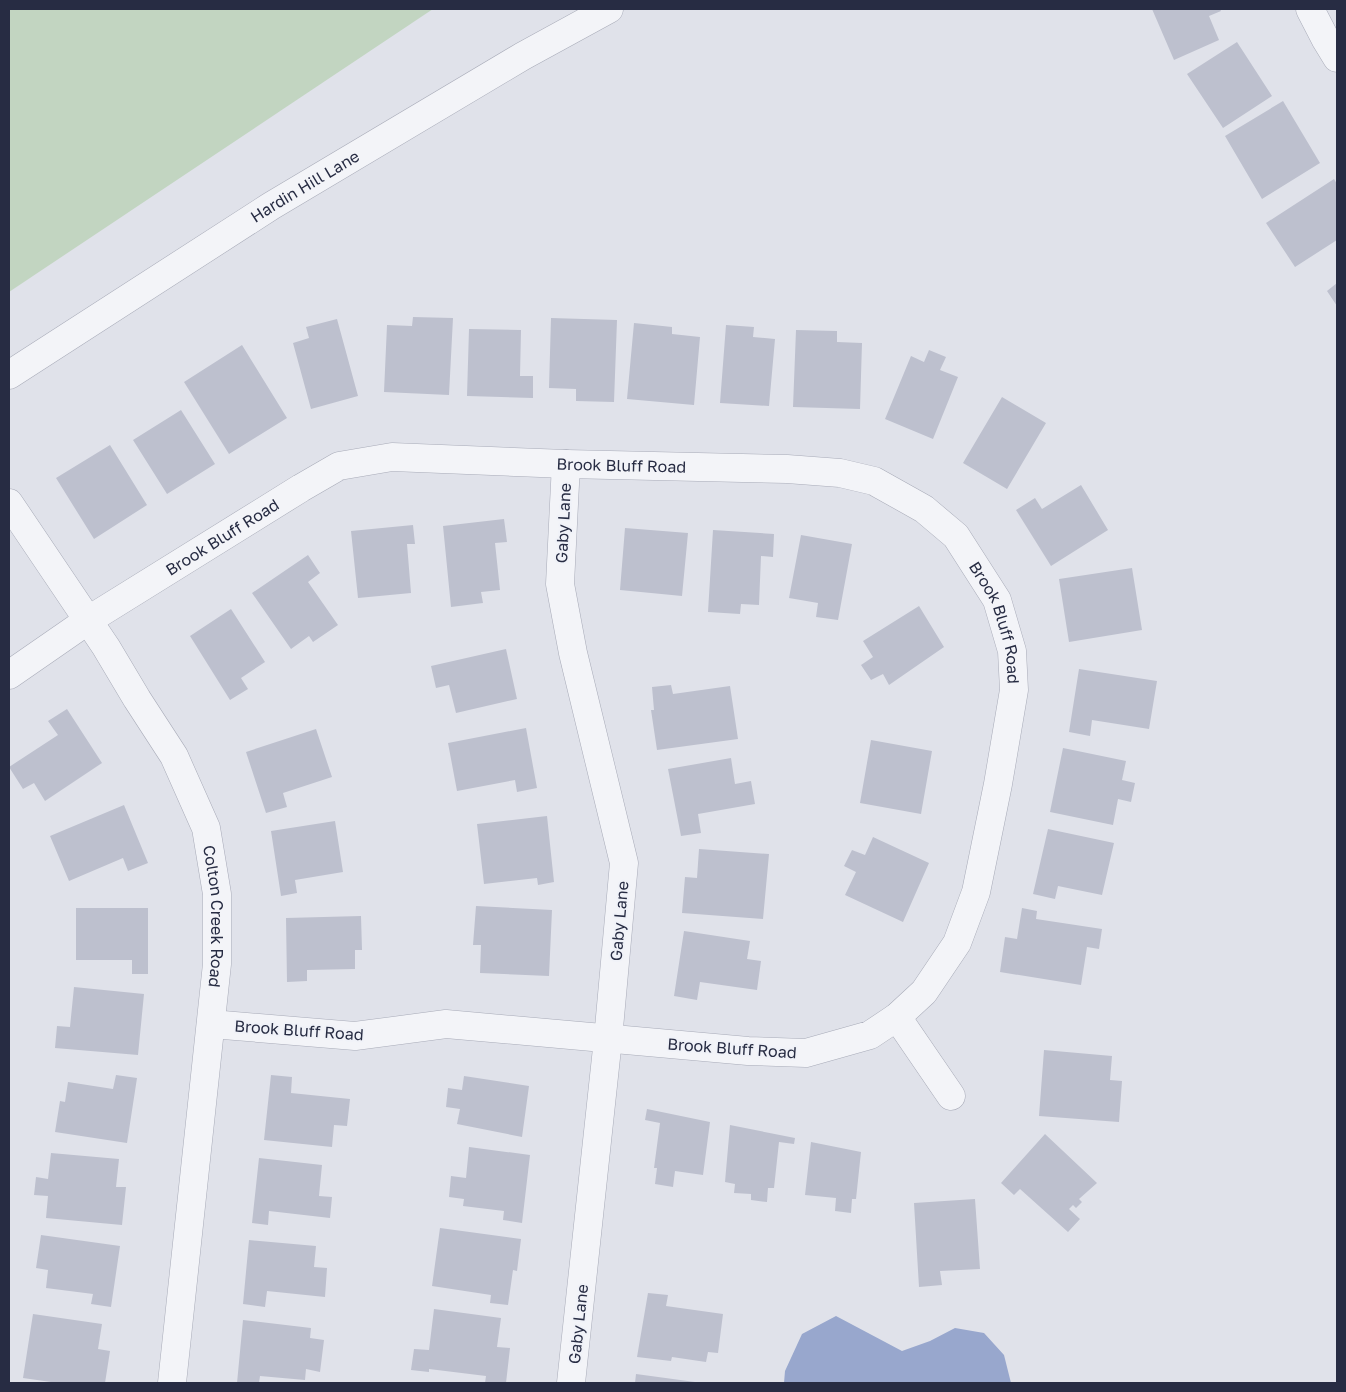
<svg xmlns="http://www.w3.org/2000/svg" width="1346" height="1392" font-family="'Golos Text',sans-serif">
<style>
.green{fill:#c2d5c1}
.water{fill:#98a7cd}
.building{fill:#bdc0ce}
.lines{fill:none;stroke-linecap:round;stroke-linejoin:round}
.minor-casing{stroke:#a8abb8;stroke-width:29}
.minor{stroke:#f3f4f8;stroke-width:28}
.labels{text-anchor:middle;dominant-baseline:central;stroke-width:4;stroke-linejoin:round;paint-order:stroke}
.street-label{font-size:16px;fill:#272c43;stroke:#f0f2f8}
</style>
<rect width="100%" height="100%" fill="#e0e2ea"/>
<path class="green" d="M9,9H433L9,292Z"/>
<path class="water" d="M836,1316L902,1351L930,1341L955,1328L984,1333L1004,1355L1011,1383H784L785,1371L802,1334Z"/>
<path class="building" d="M1152,9H1220L1221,11L1209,16L1219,40L1174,60Z
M1237,42L1272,96L1223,128L1187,74Z
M1283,101L1320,163L1262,199L1225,136Z
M1334,179L1337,184V240L1295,267L1266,223Z
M1337,283V306L1327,291Z
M413,317L453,318L449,395L384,392L387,325L412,326Z
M551,318L617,320L614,402L576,401V389L549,388Z
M337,319L358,396L311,409L293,343L309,338L306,327Z
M634,323L672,327V334L700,337L694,405L627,399Z
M726,325L754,327L753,337L775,339L769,406L720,403Z
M469,329L521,330L520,376H533V398L467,396Z
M796,330L837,331V342L862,343L860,409L793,407Z
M242,345L287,418L229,454L184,382Z
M929,350L946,357L940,370L958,377L933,439L885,419L911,356L924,362Z
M1002,397L1046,423L1007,489L963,463Z
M181,410L215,464L167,494L133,440Z
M110,445L147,505L94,539L56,478Z
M1081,485L1108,530L1051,566L1016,510L1035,498L1042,509Z
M504,519L507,542L495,543L500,590L481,592L483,603L451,607L443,526Z
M413,525L415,544H407L411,593L358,598L351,531Z
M625,528L688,533L682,596L620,590Z
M713,530L774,534L773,557L761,556L759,605L741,604L740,614L708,612Z
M801,535L852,544L838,620L816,617L818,603L789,598Z
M308,555L320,573L308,582L338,625L313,642L309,636L291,649L252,593Z
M1132,568L1142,630L1069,642L1059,579Z
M919,606L944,647L889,685L883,674L871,680L861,665L873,657L863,641Z
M231,609L265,662L241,678L248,689L230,700L190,636Z
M506,649L517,699L456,713L449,685L436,688L431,666Z
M1079,669L1157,681L1149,729L1092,720L1090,736L1069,732Z
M671,685L673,694L730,686L738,739L657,750L651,710H654L652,687Z
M67,709L102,763L45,801L34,783L23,789L9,767L58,735L48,721Z
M526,728L537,788L517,792L515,780L457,791L448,743Z
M316,729L332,777L283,793L287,807L266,813L246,752Z
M871,740L932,751L921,814L860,803Z
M1063,748L1126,761L1122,780L1135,783L1131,802L1118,799L1113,825L1050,812Z
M731,758L735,784L751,781L755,804L698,814L701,833L681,836L668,769Z
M124,805L148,863L128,871L123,858L69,881L50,836Z
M547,816L554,882L538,885L537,878L484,884L477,824Z
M335,821L343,872L295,880L297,893L281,896L271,831Z
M1048,829L1114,843L1102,895L1058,886L1055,899L1033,894Z
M873,837L929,863L903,922L845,895L856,872L844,866L852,850L865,855Z
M699,849L769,854L763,919L682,913L685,877L697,878Z
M476,906L552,910L549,976L480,973L481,945H473Z
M76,908H148V974H132V960H76Z
M1022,908L1037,911L1036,919L1102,929L1099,949L1087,947L1081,985L1000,972L1005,937L1017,939Z
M361,916L362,950H355V969L307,970V981L287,982L286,918Z
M684,931L750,941L747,959L761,961L757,990L700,982L697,1000L674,996Z
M74,987L144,994L138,1055L55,1048L57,1026L70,1027Z
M1044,1050L1112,1056L1110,1080L1122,1081L1119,1122L1039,1116Z
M116,1075L137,1078L127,1143L55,1132L60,1101L65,1102L68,1082L113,1089Z
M271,1075L292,1077L291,1093L350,1099L347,1126L334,1125L332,1147L264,1140Z
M464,1076L529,1086L522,1137L457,1124L460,1109L446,1107L448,1088L462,1090Z
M647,1109L710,1122L703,1175L675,1171L673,1187L655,1184L657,1168H654L660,1123L645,1120Z
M730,1125L795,1138L794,1144L779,1142L774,1188H768L767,1202L751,1200V1194L734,1193L735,1184L725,1182Z
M1045,1134L1097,1183L1079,1199L1082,1202L1076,1208L1073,1205L1069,1209L1080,1219L1068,1232L1020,1189L1014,1195L1001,1183Z
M811,1142L861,1152L856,1199H852L851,1213L835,1211L836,1198L805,1195Z
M469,1147L530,1155L522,1223L503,1220L504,1211L463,1206L464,1199L449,1197L451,1176L466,1178Z
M51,1153L119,1159L116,1187H126L122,1225L46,1218L48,1196L34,1195L36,1177L48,1179Z
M259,1158L322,1165L319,1196L332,1197L330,1218L269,1211L268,1225L252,1223Z
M975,1199L980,1269L940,1271L942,1285L919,1287L914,1203Z
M440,1228L521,1239L517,1271L513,1270L508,1305L490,1303L491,1295L432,1286Z
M41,1235L120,1246L111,1307L91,1304L93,1294L46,1288L48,1270L36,1268Z
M249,1240L316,1246L314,1267L327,1268L325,1297L267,1291L265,1307L243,1304Z
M648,1293L668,1295L666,1306L723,1314L718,1353L708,1352L706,1362L672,1357L671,1361L637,1357Z
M434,1309L501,1318L497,1347L510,1348L506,1383H485L486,1376L429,1369V1372L411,1370L414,1349L429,1350Z
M33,1314L102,1324L98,1349L110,1351L105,1383H58L23,1378Z
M243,1320L311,1328L310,1338L324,1340L320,1372L306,1369L305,1380L260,1376L259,1383H237Z
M636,1374L695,1382V1383H635Z"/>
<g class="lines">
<defs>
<g id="minor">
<path d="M1310,9L1326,40L1337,58"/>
<path id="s1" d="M9,375L271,206L523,56L609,9"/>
<path d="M566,464L560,584L573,653L624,863L608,1039L571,1383"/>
<path id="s2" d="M9,503L106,647L137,699L174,756L206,828L217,894V964L172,1383"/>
<path id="s3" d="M9,675L87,621L301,488L339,466L392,457L566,464L787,469L840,473L874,481L924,509L956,536L997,600L1012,651L1014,690L998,784L976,892L957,943L924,992L897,1017L870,1035L806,1053L748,1051L446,1024L355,1036L211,1024"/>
<path d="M897,1017L951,1096"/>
</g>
</defs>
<use href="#minor" class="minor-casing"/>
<use href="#minor" class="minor"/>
</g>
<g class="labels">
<g class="street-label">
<text stroke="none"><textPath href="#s1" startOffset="351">Hardin Hill Lane</textPath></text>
<text stroke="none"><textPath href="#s3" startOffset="674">Brook Bluff Road</textPath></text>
<text transform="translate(563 523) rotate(-87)">Gaby Lane</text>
<text stroke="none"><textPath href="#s3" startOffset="254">Brook Bluff Road</textPath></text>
<text stroke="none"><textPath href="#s3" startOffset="1124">Brook Bluff Road</textPath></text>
<text stroke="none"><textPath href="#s2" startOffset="470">Colton Creek Road</textPath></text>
<text transform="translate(619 921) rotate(-85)">Gaby Lane</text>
<text transform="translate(299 1030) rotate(4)">Brook Bluff Road</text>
<text transform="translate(732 1048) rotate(4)">Brook Bluff Road</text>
<text transform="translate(578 1324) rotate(-84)">Gaby Lane</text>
</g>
</g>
<rect width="1346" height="1392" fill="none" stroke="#272c43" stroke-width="20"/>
</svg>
